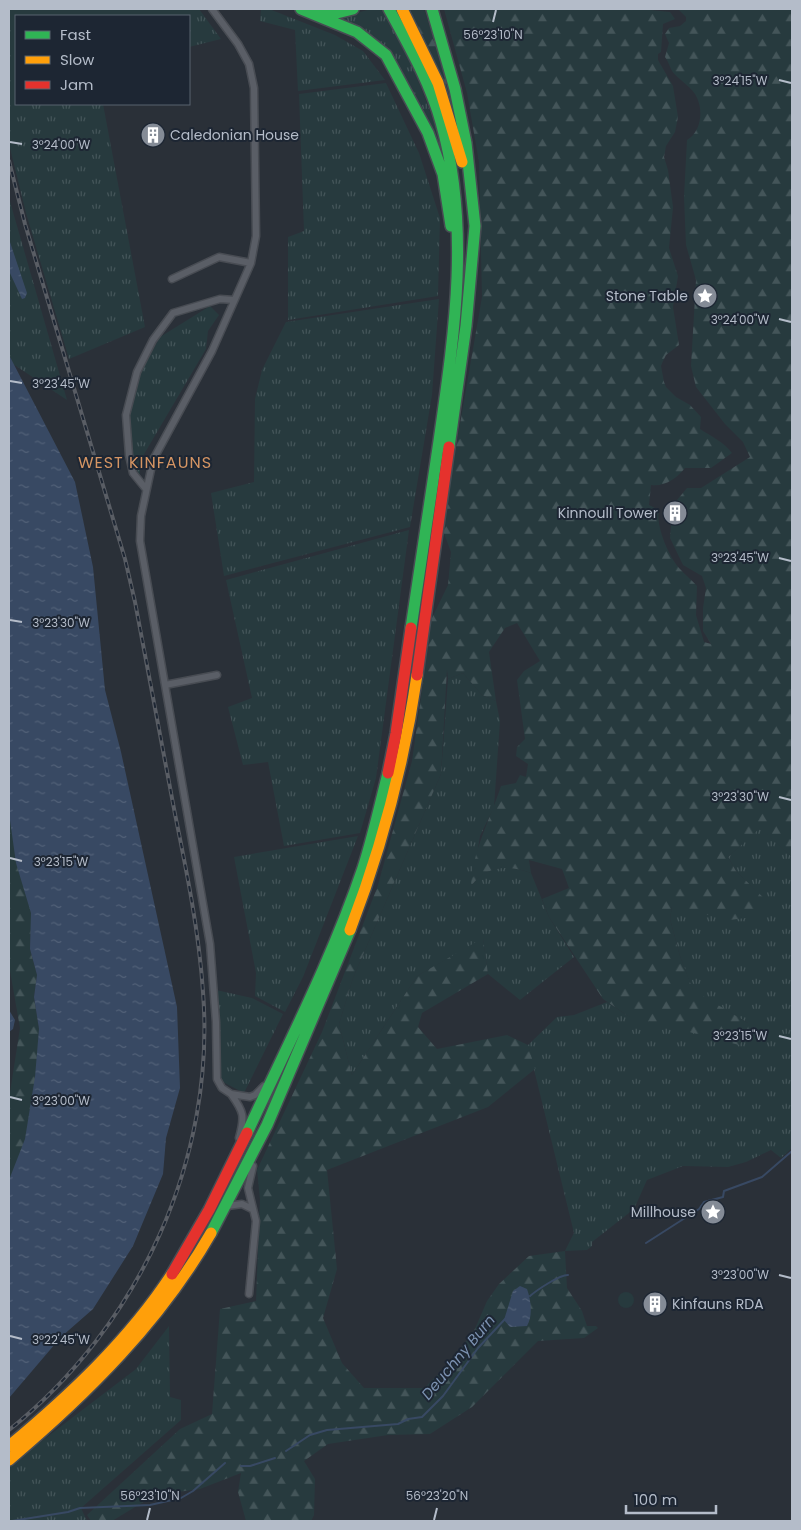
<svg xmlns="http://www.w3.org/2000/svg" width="801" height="1530" font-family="Poppins,sans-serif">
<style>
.grass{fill:url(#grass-tufts)}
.forest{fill:url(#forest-firs)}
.pitch{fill:#273a3e}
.water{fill:url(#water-ripples)}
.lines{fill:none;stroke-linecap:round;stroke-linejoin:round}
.stream{stroke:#384963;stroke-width:2}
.street-casing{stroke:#484c53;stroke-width:9}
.fast-casing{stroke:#474c53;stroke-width:14}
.slow-casing{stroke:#474c53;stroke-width:14}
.jam-casing{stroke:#474c53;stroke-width:14}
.street{stroke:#5a5e66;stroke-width:6}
.fast{stroke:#30b455;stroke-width:11}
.slow{stroke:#ff9f0a;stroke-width:11}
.jam{stroke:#e5322d;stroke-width:11}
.rail-casing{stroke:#595d64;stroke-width:4}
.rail{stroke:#1d2633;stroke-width:2;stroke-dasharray:5.5;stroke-linecap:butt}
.ticks{fill:none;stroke:#b4bcc9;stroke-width:2}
.labels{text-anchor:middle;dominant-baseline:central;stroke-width:4;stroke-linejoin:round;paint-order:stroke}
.poi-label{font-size:14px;fill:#b4bcc9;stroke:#1d2633;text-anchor:end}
.water-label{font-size:15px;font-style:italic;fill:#7c92b1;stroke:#1d2633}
.quarter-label{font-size:16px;letter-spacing:1px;fill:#d59563;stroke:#1d2633}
.ticks-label{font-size:12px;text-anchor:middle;fill:#b4bcc9;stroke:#1d2633;stroke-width:4;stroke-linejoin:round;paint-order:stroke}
</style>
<defs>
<pattern id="grass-tufts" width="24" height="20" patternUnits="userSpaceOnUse" patternTransform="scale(1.25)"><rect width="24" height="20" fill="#273a3e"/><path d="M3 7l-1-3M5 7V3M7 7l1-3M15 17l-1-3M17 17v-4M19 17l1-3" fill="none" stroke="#445559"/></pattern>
<pattern id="forest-firs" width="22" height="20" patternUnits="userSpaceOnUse" patternTransform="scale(1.25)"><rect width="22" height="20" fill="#273a3e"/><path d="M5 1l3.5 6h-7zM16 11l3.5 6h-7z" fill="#445559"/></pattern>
<pattern id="water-ripples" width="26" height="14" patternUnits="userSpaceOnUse" patternTransform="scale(1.25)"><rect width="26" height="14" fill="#384963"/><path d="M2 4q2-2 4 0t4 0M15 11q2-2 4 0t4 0" fill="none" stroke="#526178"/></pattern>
</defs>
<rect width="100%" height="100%" fill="#2a3038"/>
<path class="grass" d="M9,9H199L221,39L189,47V16H16V104H103L145,327L69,359L26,213L9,144Z
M261,9H269L335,35L363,51L385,80L298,91L295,30L260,21Z
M371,9H382C413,59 432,115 451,171L391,61L343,21L342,17Z
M386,83L419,153L440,218L438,296L288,320V237L304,231L299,94Z
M9,198L67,400L13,364L9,355Z
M439,299L432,395L410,527L224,576L211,493L254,482L255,399L262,370L286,322Z
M210,306L219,315L208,331L206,349L140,461V474L137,473L129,434L130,410L141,372L160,337Z
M409,530L376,778L360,833L284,846L268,762L243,765L228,707L252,698L226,580Z
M463,673L482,695L496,701L500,721L494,807L480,836L472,885C487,864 509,865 531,873L549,917L574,957L520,1000L488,974L483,939L417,976L352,1075L339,1024L353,978L441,774L448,679Z
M760,827L792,857V1148L781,1158L771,1150L746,1162L728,1167L683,1166L647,1180L634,1209L592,1242V1246L587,1250L565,1251L574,1233L528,1045L557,1017L574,1015L607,1002L628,1016L748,1023L693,991L680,956L670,919L672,906H771L736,871L728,857Z
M358,836L303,977L285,1012L255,996L256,973L234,857Z
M216,990L252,998L283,1014L244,1093L221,1081L219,1010Z
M169,1326L170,1397L181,1400V1420L81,1508L87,1521H9V1466L136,1369Z"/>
<path class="forest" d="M407,9H424L442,64L463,146Z
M444,9H640L670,12L675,19L663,24L661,52L658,54V60L673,86L678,117L675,132L666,146L664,157L668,170L673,207L669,248L678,276L673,307L679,345L666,355L663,361L661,366L664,382L666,387L676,397L690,405L701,417L700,429C711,436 725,443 732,453L711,468H685C677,478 665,487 651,485L649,505L659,510C655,524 669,558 680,569C685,575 692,580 697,586L696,615L704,642L711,644L703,631V608L706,588L702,576L683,565L670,538L671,525L681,520L683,508L677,500L687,488H701L750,457L743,442L725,424L696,387L691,366L696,280L686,245L684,197L687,140C702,131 704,108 695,94C689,85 678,79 672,71C670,67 668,61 665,57L669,43L665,34L669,28L680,26L686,21V17L678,9H792V857L760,828L728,857L736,871L772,906L746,918L729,920L672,906L670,919L680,956L693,990L748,1023L749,1034L739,1045L628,1016L603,999L549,917L542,899L569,888L562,869L529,860L531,873C508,865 487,865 471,886C473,849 490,820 501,786L516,783L520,775L526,777L528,764L516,756L517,747L525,739L517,680L524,671L540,661L517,623L505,628L489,652L496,701L482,695L463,673L448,679L447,669L441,774L353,978L339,1024L352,1075L417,976L483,938L488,974L422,1013L418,1027L437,1049L507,1035L528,1045L535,1069L488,1107L327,1170L337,1269L323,1318L342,1363L364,1388H424L448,1365L474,1331L487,1301L499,1284L529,1256L565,1251L567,1288L582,1311L587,1326H596L598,1328L584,1338L538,1341L472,1407L430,1434L388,1435L328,1444L304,1461L315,1479L314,1515L311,1521H246L238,1492L241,1473L200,1489L155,1495L112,1521H91L87,1515L180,1429L212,1414L220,1309L256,1301L260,1199L257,1170L322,1032L378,885L412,761L432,618L448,585L451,552L442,528L482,297L479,162L467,93Z
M9,813L32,910L30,949L37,975L34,997L39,1029L34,1125L9,1216V1099L20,1028L9,965Z"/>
<path class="pitch" d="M618 1300a8 8 0 1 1 16 0a8 8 0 1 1-16 0Z"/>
<path class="water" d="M9,239L27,293L25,298L22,299L9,271Z
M9,355L75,482L93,567L105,690L121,752L177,1007L180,1088L166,1138L163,1174L133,1246L93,1309L61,1337L9,1398V1180L25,1139L35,1077L39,1029L34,997L37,975L30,949L31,913L16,863L9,813Z
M9,1010L15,1020L13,1029L9,1032Z
M520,1286L527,1289C531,1300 533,1316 527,1326L510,1327L504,1320L513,1291Z"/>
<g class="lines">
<path class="stream" d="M646,1243L699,1209L704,1202L723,1197L724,1191L762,1177L792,1151
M530,1296C537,1290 559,1275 568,1275
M286,1451L310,1435L327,1430L398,1424L408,1419L422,1417L443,1396L478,1348L506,1318
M241,1466H250L275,1458
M12,1521L68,1512L80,1508L150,1505L181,1498L193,1491L225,1463"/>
<defs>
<path id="street" d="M212,9L238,44L249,64L254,88L256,236L251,263L212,351L153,460L141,516L140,541L210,944L216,1022L217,1079L222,1088L231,1094L250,1097L255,1095L264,1086
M172,279L219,257L251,263
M146,489L133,473L129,455L126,415L137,372L153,340L173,313L220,299L234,300
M165,685L217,675
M231,1094C244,1112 245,1116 239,1138
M227,1206L242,1204L252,1209
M249,1294L256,1221L248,1188L253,1166"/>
<path id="fast" d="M301,9L357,32L386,55L428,133L443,174L451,226
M389,9C409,46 430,82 441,122C471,227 454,336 439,441C430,504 420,566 411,628
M432,9L455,89L466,143L475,226L466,326L449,447
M321,12L337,13L353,9
M247,1133C287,1046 332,960 363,868C373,837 380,805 388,773
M211,1233L267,1125L350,930"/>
<path id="slow" d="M402,9L438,83L462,162
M350,930C382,847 404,764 417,675
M9,1446C69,1396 129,1340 172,1274
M9,1460C87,1394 160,1322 211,1233"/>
<path id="jam" d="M417,675L449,447
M388,773L396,733L411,628
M172,1274L209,1210L247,1133"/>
</defs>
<use href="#street" class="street-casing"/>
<use href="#fast" class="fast-casing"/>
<use href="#slow" class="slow-casing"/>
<use href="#jam" class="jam-casing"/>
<use href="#street" class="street"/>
<use href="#fast" class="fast"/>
<use href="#slow" class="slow"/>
<use href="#jam" class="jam"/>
<defs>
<path id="rail" d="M9,161L25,224L125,559L135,602C149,673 162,744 175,814C187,873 199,932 203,992C216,1159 139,1326 9,1430"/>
</defs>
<use href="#rail" class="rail-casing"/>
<use href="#rail" class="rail"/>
</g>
<path class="ticks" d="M493,22L496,10M779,80L791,83M10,142L22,144M779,319L791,322M10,381L22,383M779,558L791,561M10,620L22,622M779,797L791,800M10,858L22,861M779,1036L791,1039M10,1097L22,1100M779,1275L791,1278M10,1336L22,1339M147,1520L150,1508M434,1520L437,1508"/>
<defs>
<symbol id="building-disc" viewBox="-11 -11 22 22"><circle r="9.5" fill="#848b96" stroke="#1d2633"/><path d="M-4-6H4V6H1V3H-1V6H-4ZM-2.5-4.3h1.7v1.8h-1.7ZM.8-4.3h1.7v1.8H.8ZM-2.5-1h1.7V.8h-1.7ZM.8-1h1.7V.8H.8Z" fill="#fff"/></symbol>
<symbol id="sight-disc" viewBox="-11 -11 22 22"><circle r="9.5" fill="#848b96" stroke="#1d2633"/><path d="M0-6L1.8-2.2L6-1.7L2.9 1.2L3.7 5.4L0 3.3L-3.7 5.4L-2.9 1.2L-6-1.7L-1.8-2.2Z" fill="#fff"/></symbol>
</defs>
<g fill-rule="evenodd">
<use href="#building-disc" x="139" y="121" width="28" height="28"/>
<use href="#sight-disc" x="691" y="282" width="28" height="28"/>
<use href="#building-disc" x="661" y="499" width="28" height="28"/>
<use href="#sight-disc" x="699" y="1198" width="28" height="28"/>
<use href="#building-disc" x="641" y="1290" width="28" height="28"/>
</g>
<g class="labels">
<g class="poi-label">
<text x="170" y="135" text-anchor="start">Caledonian House</text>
<text x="688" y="296">Stone Table</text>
<text x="658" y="513">Kinnoull Tower</text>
<text x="696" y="1212">Millhouse</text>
<text x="672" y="1304" text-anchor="start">Kinfauns RDA</text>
</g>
<g class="water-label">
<text transform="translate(458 1357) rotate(-50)">Deuchny Burn</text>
</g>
<g class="quarter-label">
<text x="145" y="462">WEST KINFAUNS</text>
</g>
</g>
<g class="ticks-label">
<text x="493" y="39">56°23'10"N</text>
<text x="740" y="85">3°24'15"W</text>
<text x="61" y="149">3°24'00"W</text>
<text x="740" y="324">3°24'00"W</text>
<text x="61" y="388">3°23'45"W</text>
<text x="740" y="562">3°23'45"W</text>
<text x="61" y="627">3°23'30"W</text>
<text x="740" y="801">3°23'30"W</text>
<text x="61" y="866">3°23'15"W</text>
<text x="740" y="1040">3°23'15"W</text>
<text x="61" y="1105">3°23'00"W</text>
<text x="740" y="1279">3°23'00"W</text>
<text x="61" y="1344">3°22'45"W</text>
<text x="150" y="1500">56°23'10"N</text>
<text x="437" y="1500">56°23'20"N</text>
</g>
<rect width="801" height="1530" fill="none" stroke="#b4bcc9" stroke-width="20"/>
<rect x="15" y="15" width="175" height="90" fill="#1d2633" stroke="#59626f"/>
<rect x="25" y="31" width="25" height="8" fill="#30b455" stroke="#59626f"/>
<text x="60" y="40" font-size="15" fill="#b4bcc9">Fast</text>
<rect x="25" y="56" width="25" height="8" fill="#ff9f0a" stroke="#59626f"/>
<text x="60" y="65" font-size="15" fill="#b4bcc9">Slow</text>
<rect x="25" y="81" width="25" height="8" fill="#e5322d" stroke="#59626f"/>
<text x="60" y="90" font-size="15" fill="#b4bcc9">Jam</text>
<path d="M626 1505v8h90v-8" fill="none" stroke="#b4bcc9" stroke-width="2.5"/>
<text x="634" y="1505" font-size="15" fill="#b4bcc9" stroke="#1d2633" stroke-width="4" paint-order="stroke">100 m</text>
</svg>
